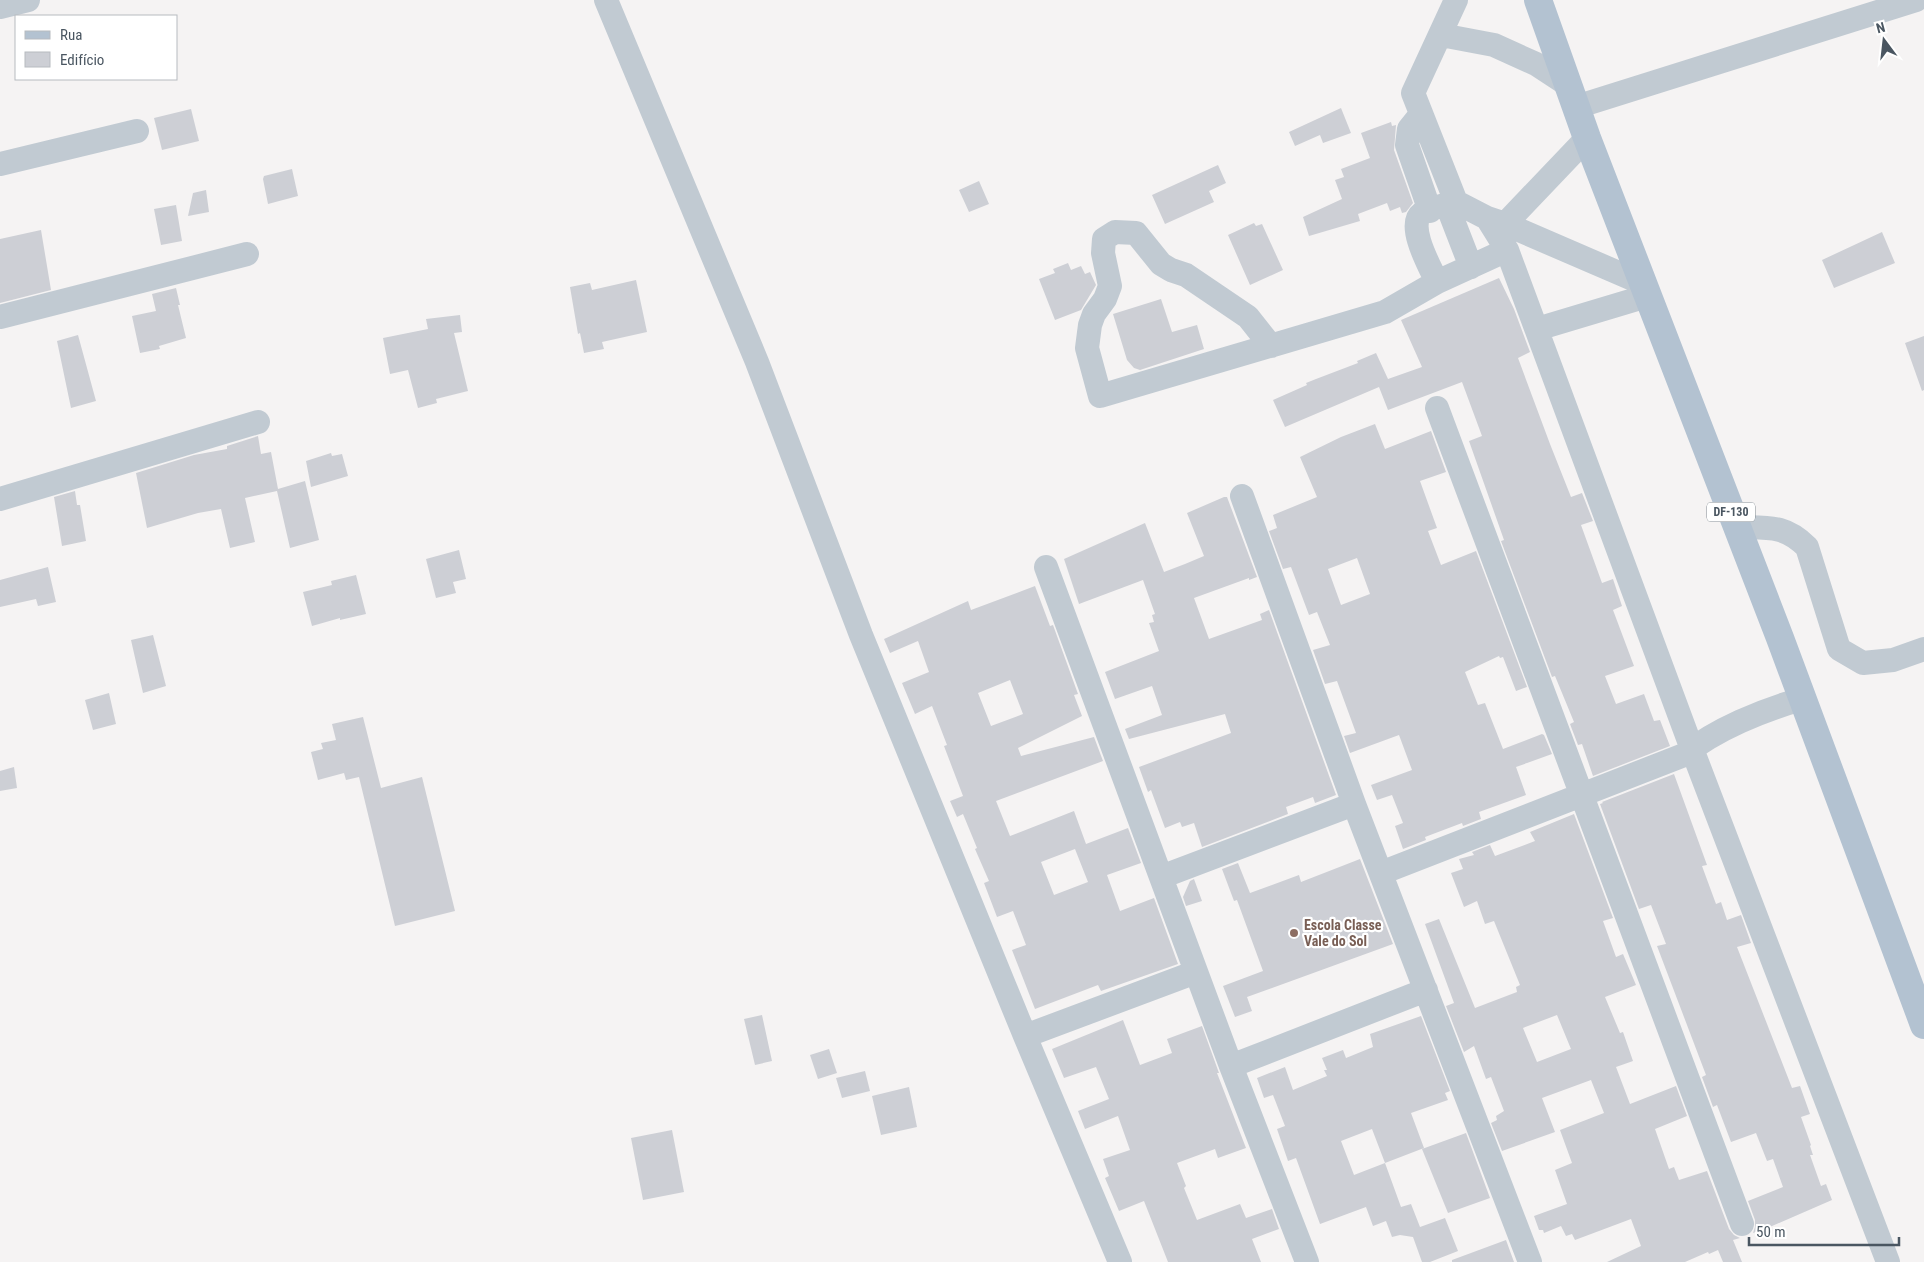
<svg xmlns="http://www.w3.org/2000/svg" width="1924" height="1262" font-family="'Roboto Condensed',sans-serif">
<style>
.building{fill:#cdcfd5;fill-rule:evenodd}
.lines{fill:none;stroke-linecap:round;stroke-linejoin:round}
.minor{stroke:#c1cad2;stroke-width:24}
.major{stroke:#b3c2d1;stroke-width:28}
.education-dot{fill:#8d6e63;stroke:#fff;stroke-width:2}
.labels{text-anchor:middle;dominant-baseline:central;stroke-width:4.5;stroke-linejoin:round;paint-order:stroke}
.shield{fill:#fff;stroke:#808990;stroke-width:1}
.shield-label{font-size:12px;font-weight:bold;fill:#4a5661}
.education-label{font-size:14px;font-weight:bold;fill:#785e54;stroke:#fff;text-anchor:start}
</style>
<rect width="100%" height="100%" fill="#f5f3f3"/>
<path class="building" d="M1341,108L1351,133L1323,143L1320,135L1295,146L1289,132Z
M191,109L199,141L162,150L154,118Z
M1391,122L1392,126L1396,125L1394,150L1413,203L1406,212L1402,213L1400,207L1390,211L1387,203L1358,214L1360,221L1309,236L1303,217L1342,199L1335,180L1344,177L1341,169L1370,158L1361,133Z
M1218,165L1226,183L1209,191L1214,202L1165,224L1152,195Z
M292,169L298,196L268,204L263,179L264,176Z
M979,181L989,204L969,212L959,190Z
M206,190L209,212L188,216L193,193Z
M176,205L182,241L161,245L154,209Z
M1254,223L1256,226L1262,224L1283,270L1250,285L1228,235Z
M41,230L51,290L0,303V239Z
M1882,232L1895,263L1834,288L1822,260Z
M1068,263L1071,270L1081,266L1085,274L1090,272L1096,285L1081,310L1055,320L1039,279L1055,273L1053,269Z
M1499,278L1514,309L1530,352L1518,358L1550,444L1571,497L1582,493L1593,521L1581,525L1602,583L1613,579L1622,606L1613,610L1634,666L1605,676L1616,704L1644,694L1654,721L1660,720L1670,746L1593,776L1582,744L1578,745L1570,724L1574,722L1555,676L1552,677L1501,541L1504,540L1469,441L1482,436L1462,382L1388,410L1379,387L1285,427L1273,400L1307,385L1306,383L1316,379L1358,363L1357,361L1376,353L1388,379L1422,367L1401,320Z
M636,280L647,332L602,342L604,349L584,353L580,333L578,334L570,287L590,283L592,290Z
M176,288L180,305H178L186,338L159,346L160,349L140,353L132,316L156,311L152,294Z
M1161,299L1172,332L1197,325L1204,349L1140,370L1134,368L1127,360L1113,314Z
M460,315L462,332L454,333L468,391L436,399L437,403L418,408L408,370L390,374L383,338L428,329L426,319Z
M78,335L96,401L71,408L57,341Z
M1924,336V390L1922,391L1905,343Z
M1375,424L1385,449L1431,431L1446,472L1420,481L1437,528L1428,531L1441,565L1476,551L1527,687L1516,691L1503,657L1500,658L1499,656L1465,672L1478,705L1485,703L1503,749L1542,734L1544,735L1552,754L1516,767L1526,795L1479,812L1481,819L1463,826L1462,823L1425,837L1426,840L1403,849L1395,826L1403,823L1392,795L1377,800L1371,785L1412,770L1399,735L1350,753L1344,736L1356,733L1337,681L1325,684L1313,650L1330,645L1317,612L1309,615L1291,567L1283,569L1269,531L1277,528L1273,515L1317,497L1300,457L1341,437ZM1357,558L1370,594L1341,605L1328,569Z
M258,436L261,454L271,452L278,489L305,481L319,540L290,548L277,491L245,498L255,542L230,548L221,509L198,513L147,528L136,473L194,455L227,449V446Z
M331,453L332,456L342,454L348,476L311,487L306,461Z
M75,491L77,505H80L86,541L62,546L54,497Z
M1224,497H1227L1257,577L1249,580V578L1194,598L1209,639L1262,620L1260,614L1269,610L1336,795L1315,803L1313,797L1286,807L1288,814L1202,847L1194,823L1182,827L1180,822L1165,828L1151,790L1148,792L1139,767L1231,733L1225,714L1129,739L1125,729L1162,715L1152,686L1115,699L1105,672L1159,651L1149,623L1154,622L1152,615L1155,614L1143,580L1079,604L1064,559L1145,523L1164,572L1185,564L1204,556L1187,513Z
M459,550L466,579L453,582L456,593L436,598L426,559Z
M48,567L56,602L38,606L36,599L0,607V580Z
M356,575L366,614L340,620V618L312,626L303,592L332,585L331,581Z
M1035,586L1050,626L1053,625L1078,694L1074,695L1082,716L1018,748L1021,756L1094,737L1103,761L996,801L1010,836L1074,811L1086,844L1128,828L1141,863L1107,875L1120,911L1154,898L1178,964L1101,991L1098,985L1035,1009L1012,950L1026,945L1013,911L997,917L984,883L989,881L975,849L977,848L963,814L957,817L950,801L963,796L944,746L947,745L932,706L915,714L902,683L929,672L918,641L890,653L884,639L968,601L971,610ZM1010,680L1023,714L991,726L978,693ZM1075,849L1088,882L1054,895L1041,862Z
M153,635L166,686L143,693L131,640Z
M109,693L116,724L93,730L85,700Z
M363,717L381,788L422,777L455,911L395,926L359,777L346,780L344,773L318,780L311,752L323,749L321,743L336,740L332,724Z
M14,767L17,788L0,791V771Z
M1674,774L1707,865L1702,866L1716,904L1721,902L1727,920L1741,915L1751,943L1737,947L1792,1088L1800,1086L1810,1114L1801,1117L1811,1145L1810,1146L1813,1155H1810L1821,1186L1826,1184L1832,1200L1763,1230L1753,1233L1755,1227V1220L1748,1201L1783,1187L1773,1159L1767,1161L1756,1133L1731,1142L1717,1105L1713,1107L1702,1077L1706,1075L1657,946L1666,944L1651,905L1639,909L1600,804L1603,803L1602,802Z
M1574,814L1613,918L1603,921L1616,957L1623,954L1636,985L1605,997L1620,1033L1623,1032L1633,1061L1616,1067L1630,1104L1676,1086L1687,1116L1655,1129L1669,1169L1674,1167L1679,1180L1707,1171L1729,1229L1734,1235L1740,1238L1733,1240L1742,1262H1723L1718,1250L1709,1254L1708,1252L1685,1262H1607L1641,1246L1631,1219L1575,1240L1572,1234L1566,1236L1561,1226L1544,1233L1543,1230H1539L1534,1216L1567,1204L1555,1170L1572,1163L1560,1130L1604,1113L1591,1080L1542,1098L1555,1132L1502,1151L1491,1123L1497,1120L1496,1116L1504,1111L1491,1077L1486,1079L1474,1046L1464,1052L1446,1006L1454,1003L1425,924L1439,919L1475,1008L1517,992L1516,987L1520,985L1494,921L1485,924L1477,901L1464,907L1451,873L1463,869L1459,859L1474,855L1472,852L1490,845L1495,856L1535,841L1530,832ZM1557,1015L1571,1049L1537,1062L1523,1028Z
M1360,859L1393,944L1247,997L1252,1011L1235,1017L1223,986L1263,971L1237,900L1234,901L1222,869L1238,863L1250,893L1299,875L1301,882Z
M1194,879L1202,901L1186,906L1183,897L1190,881Z
M762,1015L772,1061L755,1065L744,1019Z
M1421,1016L1450,1091L1445,1093L1448,1100L1411,1113L1424,1148L1385,1163L1372,1129L1341,1141L1354,1175L1385,1163L1401,1207L1411,1204L1420,1227L1445,1218L1458,1251L1430,1262H1422L1413,1237L1400,1235L1392,1237L1386,1221L1373,1226L1366,1207L1320,1224L1296,1158L1288,1161L1277,1129L1285,1126L1273,1095L1264,1098L1257,1078L1285,1067L1293,1090L1327,1076L1324,1070H1327L1322,1058L1343,1050L1346,1058L1373,1047L1370,1034Z
M1123,1020L1140,1065L1172,1053L1167,1039L1202,1026L1219,1073H1217L1246,1148L1218,1158L1215,1149L1177,1163L1186,1186L1184,1188L1197,1220L1240,1204L1246,1218L1272,1209L1279,1229L1252,1239L1261,1262H1168L1144,1201L1119,1211L1105,1178L1109,1176L1103,1159L1130,1150L1118,1116L1085,1129L1078,1111L1109,1099L1096,1067L1064,1078L1052,1049Z
M829,1049L837,1073L818,1079L810,1055Z
M865,1071L870,1091L842,1098L836,1078Z
M909,1087L917,1127L881,1135L872,1096Z
M672,1130L684,1192L643,1200L631,1138Z
M1466,1133L1490,1198L1448,1213L1422,1149Z
M1506,1240L1514,1262H1452V1260Z"/>
<g class="lines">
<path class="minor" d="M606,0L757,362L861,635L1025,1036L1120,1262
M1456,0L1413,93L1456,202L1487,218L1505,224L1642,283
M0,7L28,0
M1441,35L1494,45L1536,64L1568,85
M1576,107L1916,0
M1421,114L1409,129L1407,145L1430,211
M0,164L137,131
M1447,205L1471,267
M1487,218L1507,250L1692,749L1888,1262
M1505,224L1587,138
M1437,282C1430,267 1406,225 1422,213C1431,208 1446,205 1456,202
M0,317L247,254
M1537,329L1647,296
M1271,346L1248,317L1186,275L1171,270L1161,264L1136,233L1115,232L1104,239L1103,253L1110,286L1105,299L1094,314L1090,325L1087,348L1100,396L1385,312L1437,282L1507,250
M1437,408L1742,1224
M1242,496L1354,804L1530,1262
M0,499L258,422
M1737,527C1767,528 1784,524 1807,547L1839,649L1863,663L1893,660L1924,649
M1046,567L1231,1066L1307,1262
M1381,873L1684,755C1716,729 1763,710 1802,699
M1161,877L1354,804
M1025,1036L1196,972
M1231,1066L1426,990"/>
<path class="major" d="M1538,0L1587,138L1780,638L1924,1025"/>
</g>
<circle class="education-dot" cx="1294" cy="933" r="5"/>
<g class="labels">
<rect class="shield" x="1707" y="502.5" width="48" height="19" rx="4"/>
<g class="shield-label">
<text x="1731" y="512">DF-130</text>
</g>
<g class="education-label">
<text x="1304" y="925">Escola Classe<tspan x="1304" dy="16">Vale do Sol</tspan></text>
</g>
</g>
<rect x="15" y="15" width="162" height="65" fill="#ffffff" stroke="#b7bbc0"/>
<rect x="25" y="31" width="25" height="8" fill="#b3c2d1" stroke="#b7bbc0"/>
<text x="60" y="40" font-size="15" fill="#4a5661">Rua</text>
<rect x="25" y="52" width="25" height="15" fill="#cdcfd5" stroke="#b7bbc0"/>
<text x="60" y="65" font-size="15" fill="#4a5661">Edifício</text>
<g transform="translate(1884 40) rotate(345)" stroke="#ffffff" stroke-width="4" paint-order="stroke">
<path d="M0-4L9 19L0 12L-9 19Z" fill="#4a5661"/>
<text y="-8" font-size="14" font-weight="bold" text-anchor="middle" fill="#4a5661">N</text>
</g>
<path d="M1749 1237v8h150v-8" fill="none" stroke="#4a5661" stroke-width="2.5"/>
<text x="1756" y="1237" font-size="15" fill="#4a5661" stroke="#ffffff" stroke-width="4" paint-order="stroke">50 m</text>
</svg>
